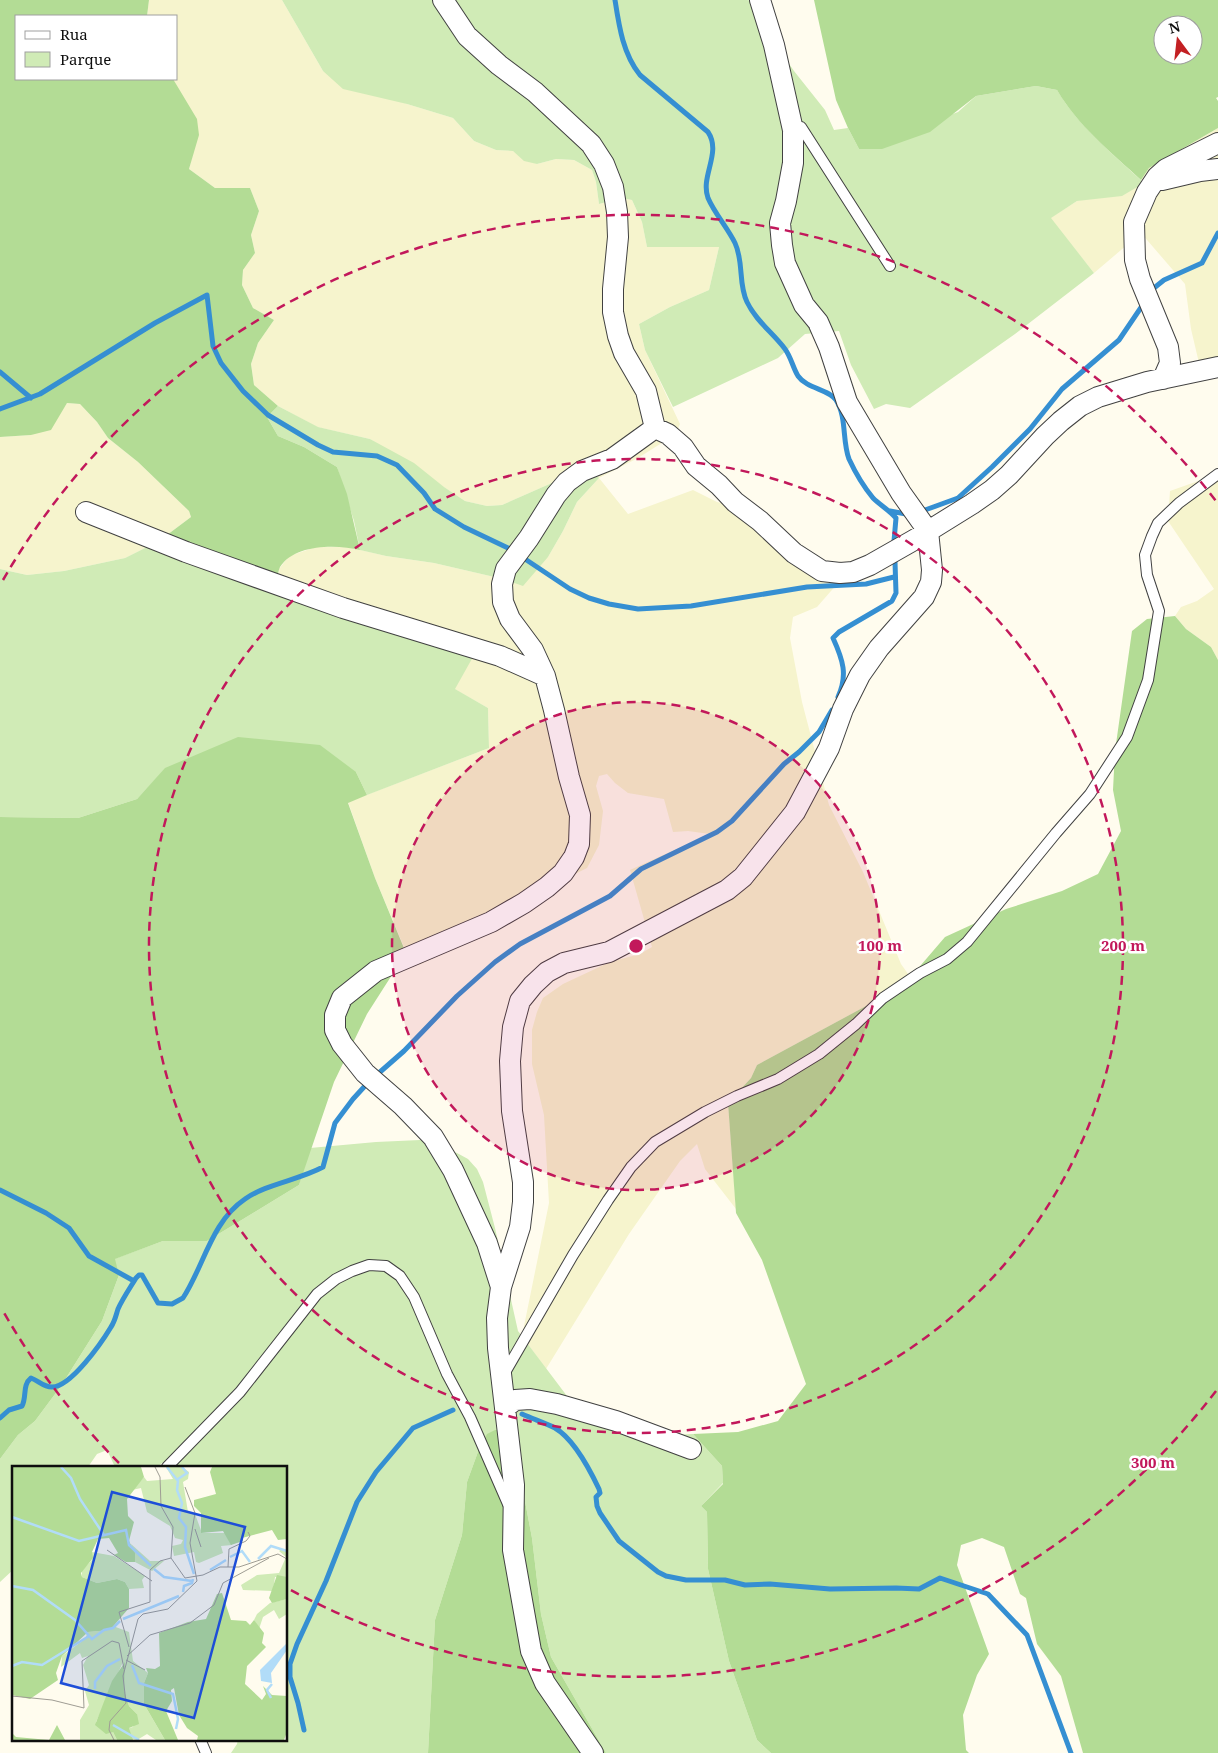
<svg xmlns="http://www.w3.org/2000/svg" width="1218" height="1753" font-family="'Noto Serif',serif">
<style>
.farmland{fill:#f6f4cd}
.green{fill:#d0ebb6}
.forest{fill:#b3dc95;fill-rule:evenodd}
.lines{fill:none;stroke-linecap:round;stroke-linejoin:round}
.stream{stroke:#358fd2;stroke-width:5}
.lane-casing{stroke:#414141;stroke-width:12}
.street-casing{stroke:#414141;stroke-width:22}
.lane{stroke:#fff;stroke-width:10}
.street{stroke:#fff;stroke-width:20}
.ring{fill:none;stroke:#c2185b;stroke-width:2.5;stroke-dasharray:9 6}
.inset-river{fill:none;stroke:#b1dcf8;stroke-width:2.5}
.inset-road{fill:none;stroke:#9f9d94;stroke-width:1}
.view{fill:#1d4ed8;fill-opacity:0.15;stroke:#1d4ed8;stroke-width:2.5}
.inset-edge{fill:none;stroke:#0e0e0e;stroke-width:2.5}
.centre{fill:#c2185b;stroke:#fff;stroke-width:2.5}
.ring-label{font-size:15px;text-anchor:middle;font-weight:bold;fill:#c2185b;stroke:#fff;stroke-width:5;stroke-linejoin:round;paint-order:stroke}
</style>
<rect width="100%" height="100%" fill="#fffcee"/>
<path class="farmland" d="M149,0H282L323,71L407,104L453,118L474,141L496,150L513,151L537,164L556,159L574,160L592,170L596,182L599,204L621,198L632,200L642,222L647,247H719L709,290L670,307L639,324L645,350L680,424L676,434L638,458L599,478L628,514L693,490L717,502L750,509L838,583L817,607L793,617L790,638L802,702L829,805L863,872L901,964L911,978L903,986L757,1065L751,1078L728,1103L736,1209L705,1169L697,1144L680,1161L629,1234L546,1369L522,1336L549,1203L544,1115L532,1064V1030L537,1012L543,998L563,984L610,962L640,954L652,947L630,870L710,834L688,831L673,832L664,799L628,793L615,783L607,774L599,776L596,786L603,811L599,845L587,868L563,880L515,918L421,964L412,966L375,878L348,802L489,748L488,708L278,590L279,569L289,556L316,547H348L386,556L434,563L503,579L548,557L563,531L577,502L599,478L570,475L502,505L487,506L465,501L370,439L317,427L278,406L254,385L251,364L258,343L274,320L253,308L242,285L243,270L255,253L251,235L259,211L250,188H215L189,169L193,153L179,92L173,79H176V16H147Z
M1218,128V360L1199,363L1191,329L1185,284L1141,233L1094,273L1050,218L1077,201L1144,182L1141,180L1149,168Z
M67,403L80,404L97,422L108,438L138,462L189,511L191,517L159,541L125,558L64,571L27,575L0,569V437L31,435L60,413Z
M1218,474V660L1211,647L1186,629L1175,616L1181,607L1197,601L1214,589L1168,521L1170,491Z"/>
<path class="green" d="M282,0H747L759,2L770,36L794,71L825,110L834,130L848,128L859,149L958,112L976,96L1036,86L1057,90C1079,127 1113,154 1144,183L1122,196L1077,201L1051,218L1094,273L1015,334L910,408L886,404L874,409L851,365L839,331L805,334L778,358L673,407L645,350L639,324L670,307L709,290L719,247H647L642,222L632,200L621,198L599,204L596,182L592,170L574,160L556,159L537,164L524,161L513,151L496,150L474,141L453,118L407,104L343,89L323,71Z
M278,406L318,427L370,439L414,463L444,487L465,501L487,506L502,505L570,475L588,470L599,478L577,502L563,531L548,557L523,586L503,579L434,563L386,556L360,550L354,521L337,467L304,447L278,436L267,417Z
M159,541L478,648L455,689L488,708L489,748L367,795L356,772L166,768L137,799L78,818L0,817V569L27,575L64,571L125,558Z
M420,1140L457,1153L468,1159L477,1169L483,1182L495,1228L518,1331L570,1400L649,1436L693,1434L722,1466L723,1483L701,1506L707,1512L708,1569L729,1661L757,1740L771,1753H606L551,1657L541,1614L532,1538L524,1496L479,1449L467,1482L462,1535L435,1620L428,1753H231L237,1744L238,1739H286V1467H174L175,1453L157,1467H115L107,1450L97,1454L88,1467H14V1569L0,1582V1459L18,1435L35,1421L61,1386L102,1321L119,1275L114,1259L163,1241H207L299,1185L310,1148L376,1142Z"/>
<path class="forest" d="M0,0H149L147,16H16V79H173L197,119L199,135L189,169L215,188H250L259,211L251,235L255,253L243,270L242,285L253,308L274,320L258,343L251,364L254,385L278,406L267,417L278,436L304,447L337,467L347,494L360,550C337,544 294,544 280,567C277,573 278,583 278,590L159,541L191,517L189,511L138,462L108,438L97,422L80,404L67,403L51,430L31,435L0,437Z
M814,0H1218V97L1216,98L1218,101V128L1149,168L1141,180C1111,152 1078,126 1057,90L1036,86L976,96L930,132L882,149H859L848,128L836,100ZM1163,25H1193V55H1163Z
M1175,616L1186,629L1211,647L1218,660V1753H1083L1061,1676L1037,1644L1026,1598L1020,1594L1004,1547L982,1538L961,1545L957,1565L989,1654L977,1675L963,1715L966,1750L969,1753H771L757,1740L729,1661L708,1569L707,1512L701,1506L723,1484L722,1466L693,1434L738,1432L778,1421L806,1384L762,1260L736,1213L728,1103L751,1078L757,1065L903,986L945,937L1006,909L1062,891L1098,874L1121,831L1113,790L1115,751L1132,631L1147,619Z
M238,737L320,745L356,772L367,795L348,803L375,878L406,953L367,1014L334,1082L299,1185L207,1241H163L115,1259L119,1275L102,1321L61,1386L35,1421L18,1435L0,1459V817L78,818L137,799L165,768Z
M495,1430H502L513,1459L524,1496L532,1538L541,1614L551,1657L606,1753H428L435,1620L462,1535L467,1482L479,1449L487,1434Z"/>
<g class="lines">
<path class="stream" d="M615,0C619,26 623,54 640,75L708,132C722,153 700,176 708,198C715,214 727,227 735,243C744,262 738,284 747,302C756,321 773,333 785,349C791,357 793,368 798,376C807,389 829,389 836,400C847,417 842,441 849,459C855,472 864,487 873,498C880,505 889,510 896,518L894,541
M1154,288L1164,280L1202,263L1218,233
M0,372L31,398
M0,409L40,394L155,323L207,295L213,346L221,363L243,391L268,415L318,445L333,452L377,456L397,465L424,493L435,509L464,527L508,548
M925,510L958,498L992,467L1030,429L1062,389L1119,340L1142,306
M890,511L906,514
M525,559L570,589L589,598L609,604L638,609L691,606L807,587L866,584L894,577
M838,697C848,675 843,660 833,638L839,632L892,601L896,593L895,562
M380,1072L404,1051L457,996L495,962L520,944L610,896L641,869L717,832L732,821L784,764L799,752L819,732L832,710
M0,1190L46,1213L69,1228L89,1256L134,1281
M522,1414C533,1419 545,1423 555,1428C574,1439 590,1470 599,1489L600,1493L596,1497L597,1506L600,1513L619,1541L658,1572L666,1576L686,1580H725L745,1585L770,1584L830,1589L896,1588L919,1589L940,1578L988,1594L1027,1635L1071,1753
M0,1418L9,1410L22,1406C27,1397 22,1385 31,1378C39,1381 43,1387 52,1387C71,1387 102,1342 111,1327C115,1321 116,1315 118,1309C123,1298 130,1288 136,1278L139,1275H142L158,1303L172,1304L183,1298C204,1266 211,1222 245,1199C266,1184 299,1180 323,1167L335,1123L353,1099L364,1087
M304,1730L298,1703L290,1677V1664L297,1644L326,1581L357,1502L376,1472L413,1428L453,1410"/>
<defs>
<path id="lane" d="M793,130L801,127L890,266
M503,1376L573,1255L608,1200L631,1167L655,1142L705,1112L737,1096L778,1079L819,1054L856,1024L883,998L920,973L947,959L967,942L1056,833L1090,794L1127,737L1148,680L1159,611L1147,575L1145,555L1152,536L1158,523L1179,503L1218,474
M167,1467L240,1392L317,1294L336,1279L352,1271L369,1265L386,1266L400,1276L414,1297L447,1374L470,1417L508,1504
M200,1739L206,1753"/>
<path id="street" d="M443,0L467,36L499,65L535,92L591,144L604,164L613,187L617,212L618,237L613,289V312L618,336L624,353L646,391L655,428
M1162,180L1200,171L1218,169
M1163,379L1170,363L1168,347L1140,279L1135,260L1134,222L1147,192L1157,177L1166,169L1218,143
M655,428L668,434L683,447L696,466L719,485L735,502L760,521L794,553L822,571L840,573L853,572L870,565L914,540L972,504L992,490L1009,475L1045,436L1061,421L1080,406L1098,397L1147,382L1218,367
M86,512L186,552L343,608L500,656L545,676
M501,1287L487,1243L453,1170L433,1137L403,1106L365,1073L342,1044L335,1030V1015L342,998L376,971L491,922L524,903L547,887L563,873L574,857L579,844L580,815L569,777L554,710L545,676L533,650L510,619L503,602L502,584L506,569L529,538L556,495L567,482L582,471L612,459L655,428
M505,1408L515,1400L530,1399L557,1404L616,1421L691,1449
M593,1753L545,1683L531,1651L513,1550L514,1485L498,1348L497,1318L501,1287L520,1227L523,1202V1182L512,1111L510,1061L513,1027L520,1001L533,985L547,972L564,963L609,952L727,890L743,877L795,812L829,748L843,709L860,675L879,648L924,597L931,582L932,570L928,531L901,493L847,402L829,347L818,322L804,305L785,263L782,245L780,223L786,201L793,163V130L774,45L760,0"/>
</defs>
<use href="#lane" class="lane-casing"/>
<use href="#street" class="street-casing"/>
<use href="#lane" class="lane"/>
<use href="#street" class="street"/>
</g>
<circle cx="636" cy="946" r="244" fill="#c2185b" fill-opacity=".12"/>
<g class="ring">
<circle cx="636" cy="946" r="244"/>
<circle cx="636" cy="946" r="487"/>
<path d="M1216 1391A731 731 0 0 1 287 1588M119 1463A731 731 0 0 1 3 1311M3 580A731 731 0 0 1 1216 501"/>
</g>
<g transform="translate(12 1466)">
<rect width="275" height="275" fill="#fffcee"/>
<path d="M154,1H170L177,6L176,13L171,16L176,46L183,48L190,67H213L220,79L209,80L211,87L187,97L184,96L182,86L162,90L160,80L169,78L171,74L163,72L158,60L135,46L129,22L120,24L132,11L135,15L161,13ZM119,78L138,95H152L140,105L123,96ZM270,83L275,84V111H263L261,125L231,124L229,119L245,109L267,107L274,91L267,85ZM80,86L102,90L133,110L130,114L132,122L117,123L113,116L105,113L85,117L70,111V104L80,94ZM275,133V148L267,153L262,144L251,151L247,163L242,154L245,148L258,137ZM101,160L117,166L121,195L136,207L132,217V238L153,274H144L135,268L125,274L119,273L117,262L121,261L125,248L117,240L112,223L111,196L84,256L101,266L105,274H68V254L77,239L73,225L77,219L71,199L76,190L70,192L68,187L49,201L50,190L73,173L76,166L98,164Z" fill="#d0ebb6"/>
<path d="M0,1H129L132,11L115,33L116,50L122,56L117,75L123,87V96H114L102,89L106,87L97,72L86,73L80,86L81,92L69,107L70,111L85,117L105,113L113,116L117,123V142L98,164L76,166L50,190L44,207L46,214L18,233L0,229ZM200,1H275V73L266,74L260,64L230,72L231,75L219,79L211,65L189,67V47L182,40V34L204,28L198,6ZM265,109L275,111V133L260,137L257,132ZM210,127L219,154L234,155L238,159L242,154L252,167L250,177L254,181L235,200L233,218L250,234L254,228L251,220L260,229L275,230V266L272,274H185L186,270L175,262L167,249L162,222L159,224L160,235L154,245L166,274H153L132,238V217L136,207L134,202L143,203L148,200L147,167L176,156L194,153L205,128ZM113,196L112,223L117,240L125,248L127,258L117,262L121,274H105L101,266L94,268L83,259L100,215ZM45,259L53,274H0V267L4,271L37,274Z" fill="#b3dc95"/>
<path d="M275,177V184L259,207L260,217L249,215L248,204Z" fill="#b1dcf8"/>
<path class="inset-river" d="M49,1L59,12L68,33L92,69M155,1L166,15L165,24L170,37L167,52L174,61L173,81L182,108M166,13L175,7L170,1M0,51L67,75L114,64L117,79L139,100M218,91L230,85L238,96M246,93L259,80L275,85M142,103L152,111L180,115M198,104L214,94M0,120L21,124L63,154L80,173L92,164L101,162L108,155M171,126L172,120L180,117L181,113M111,153L167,130M120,199L127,217L161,228L166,253L164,263M0,200L10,196L30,199L77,170M83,223V216L95,200L108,193M259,232L255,224L260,218M101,259L127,274"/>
<path class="inset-road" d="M143,1L148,11L149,40L161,61L159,92L173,112L191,109L208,101H227L266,88L275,93M183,63L189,81M95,84L140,115M216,101L217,83L234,75L238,70L236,66M117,181L107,146L138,136V104L148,95L159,92M115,190L138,169L178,157L202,139L211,117L257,92M114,194L133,204M0,230L40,234L72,242L70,195L100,175L107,177L112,203M102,274L97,264L98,255L114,237L111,210L126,153L131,148L156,143L185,115L178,77L183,47L173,21"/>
<path class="view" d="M100,26L233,61L182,252L49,217Z"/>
<rect width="275" height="275" class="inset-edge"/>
</g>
<circle cx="636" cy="946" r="8" class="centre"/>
<g class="ring-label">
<text x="880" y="951">100 m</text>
<text x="1123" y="951">200 m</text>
<text x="1153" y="1468">300 m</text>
</g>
<rect x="15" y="15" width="162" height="65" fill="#ffffff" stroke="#9f9f9f"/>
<rect x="25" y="31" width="25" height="8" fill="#ffffff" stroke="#9f9f9f"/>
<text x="60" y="40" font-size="15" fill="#0e0e0e">Rua</text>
<rect x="25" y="52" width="25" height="15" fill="#d0ebb6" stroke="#9f9f9f"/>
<text x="60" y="65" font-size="15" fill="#0e0e0e">Parque</text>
<g transform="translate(1178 40) rotate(345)"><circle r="24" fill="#ffffff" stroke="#9f9f9f"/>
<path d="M0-4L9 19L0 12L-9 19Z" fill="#c32023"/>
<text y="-8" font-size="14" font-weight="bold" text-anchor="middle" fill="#0e0e0e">N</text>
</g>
</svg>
